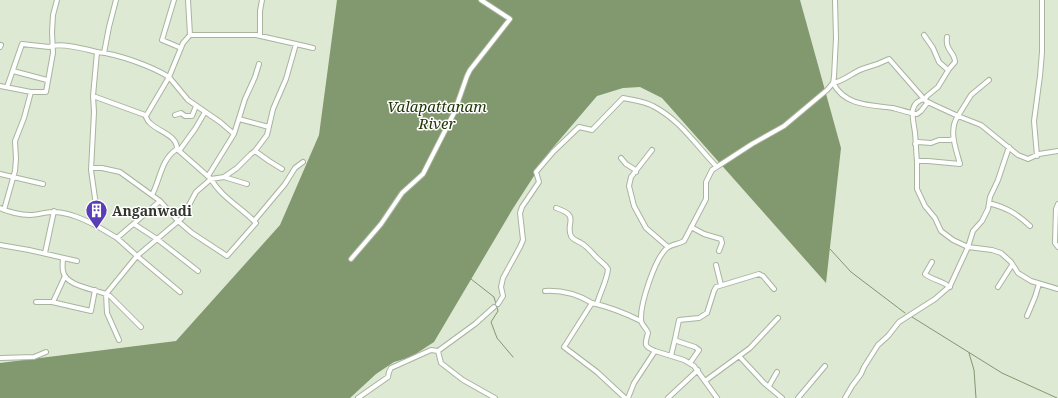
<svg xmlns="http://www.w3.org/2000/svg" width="1058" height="398" font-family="'Noto Serif',serif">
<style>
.water{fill:#82986f}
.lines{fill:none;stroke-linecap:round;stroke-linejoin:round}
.stream{stroke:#82986f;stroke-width:1}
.street-casing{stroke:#a8b49f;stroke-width:6}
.street{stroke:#fff;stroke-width:4}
.labels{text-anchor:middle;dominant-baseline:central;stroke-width:3;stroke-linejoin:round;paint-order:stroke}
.poi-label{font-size:14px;font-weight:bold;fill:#30342c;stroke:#fff;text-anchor:start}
.water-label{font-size:15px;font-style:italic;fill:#233808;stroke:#fff}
</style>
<rect width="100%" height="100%" fill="#dde9d3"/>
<path class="water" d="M337,0H800L841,148L826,283L662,98L640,87L623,88L597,96L550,151L512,210L434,342L411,357L394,362L376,374L350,398H0V363L176,341L280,225L319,135Z"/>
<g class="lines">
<path class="stream" d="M830,249L851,272L905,313
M471,279L494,297L498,311L491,322L497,338L513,357
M912,317L1002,373L1057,398
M969,353L974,370L976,398"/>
<defs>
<path id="street" d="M174,0L162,40L181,48
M924,35L933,48L939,62L948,70
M260,36V11L262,0
M296,44L313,48
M0,47L1,45
M104,53L109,27L116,0
M13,71L47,80
M0,86L31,92H46L53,53L52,32L53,15L57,0
M7,87L22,44L49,47C60,42 85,49 97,52
M93,96L145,115C147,118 147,121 150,123C159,132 177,135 177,149L211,179L224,177L237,168L251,154L255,151L267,135L273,109L286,79L296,44L256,35H190
M924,99L889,59C881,63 873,66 865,68C854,71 845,81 833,83C845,106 870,105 893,108C901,110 909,113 917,114L921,111L928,102
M926,101L934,105L958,116L971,95L989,80
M175,115L181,113L185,116H192L196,106
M146,116L169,77L188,100L220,122L234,134
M239,119L269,127
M915,144L918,142L931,143L939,140H950L953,139
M652,150L631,177L629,186L634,206L646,228L668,247
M179,151L195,129L205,112
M255,151L269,161L282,169
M1058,151L1039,154L1028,159L1018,155L981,125L958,116C948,130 956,149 960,164L928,161H917V189L925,206L935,218L941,231L953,240L968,247L992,250L1001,253L1011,262L1018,273L1031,281L1058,289
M1037,156L1034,121L1040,76L1042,52V0
M621,158L626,164L634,169L636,172
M917,161C916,152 916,142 915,133C914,122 906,102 925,99L927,96L938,87L949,69L955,62C955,52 945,51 947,37
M91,168H102L120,172L160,201
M0,174L43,184
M208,176L234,134L245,99L255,77L259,64
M224,177L247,184
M152,195C160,180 161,159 177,149
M989,203C1007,208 1016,213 1030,226
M1058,204L1056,209L1055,243L1058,247
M0,208C8,212 21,215 30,215C39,215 47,211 55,212C70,213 83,219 97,226V212L91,170L94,112L93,96L97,52C118,54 151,66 169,77L183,43L190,35L188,0
M556,208C581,216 565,223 571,236C573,240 578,241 581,243C588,247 592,253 597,258C601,262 605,264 608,269C607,281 600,292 597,304
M4,210L15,171L16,159L15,141L24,118L31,92
M254,221L285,184L295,168L303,162
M134,224L157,239L198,271
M691,227L704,234L721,239L722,243L719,251
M117,238L160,201L178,221L192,233L227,256L256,223C242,208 221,197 211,179L196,192L182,218L137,256L180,292
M0,245L29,250L77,261
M45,253L54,211
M63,258C63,262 62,266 63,271C65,286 94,289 106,294L137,256L117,238L97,226
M351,259L381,224L402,193L423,174L454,113L467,76L470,70L510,19L481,0
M932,262L925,274C930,279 943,281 950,287
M716,265L721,285
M998,287L1012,265
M545,291C563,290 577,294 592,303
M106,294L107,313L119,340
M106,294L110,296L141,327
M36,302H52L91,311L95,290
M53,302L65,276
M498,304L503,296L501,287L503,278L520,247L523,240L520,213L522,207L539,182L536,172L553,152L579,127L592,130L623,98C633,100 644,101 653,106C680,120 696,145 716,166
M1027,316L1035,297L1039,284
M438,351L441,363L463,380L495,398
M655,351C643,346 645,344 648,333C647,328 641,325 641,320C640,304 655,258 667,248C672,244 679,244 684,241L706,199V182L712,170L752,144L784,126L827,90L833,83L834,77L836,38L835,0
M671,356L675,339
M739,356L764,383L782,398
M0,358L34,357L46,352
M690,363L699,350L695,347L677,341L675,339L679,320L699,318L707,313L714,291L716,287L759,274L763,276L774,289
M705,381L750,348L778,318
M769,386L777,372
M358,398L388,377L389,372L391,368L431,350L438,351L475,324L494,307
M625,398L597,372L564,347L592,303C610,307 625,313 641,321
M628,398L634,383L655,351L684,360L694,366L717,398
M668,398L698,370
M798,398L825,366
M845,398L852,386L861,374L864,367L878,345L888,336L899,322L935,299L950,286L968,247L973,231L982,221L988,209L990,197L998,180L1009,147"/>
</defs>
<use href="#street" class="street-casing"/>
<use href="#street" class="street"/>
</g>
<defs>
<symbol id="building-pin" viewBox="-11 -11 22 30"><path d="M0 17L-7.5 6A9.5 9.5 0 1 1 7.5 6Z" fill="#593fb7" stroke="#fff"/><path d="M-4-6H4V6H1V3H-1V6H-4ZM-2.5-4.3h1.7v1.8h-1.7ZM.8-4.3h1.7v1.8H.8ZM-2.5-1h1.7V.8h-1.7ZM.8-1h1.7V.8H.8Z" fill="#fff"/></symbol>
</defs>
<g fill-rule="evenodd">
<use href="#building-pin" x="84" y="198" width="25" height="34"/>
</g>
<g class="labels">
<g class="poi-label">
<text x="112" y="210">Anganwadi</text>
</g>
<g class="water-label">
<text x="437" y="106">Valapattanam<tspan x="437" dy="17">River</tspan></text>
</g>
</g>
</svg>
